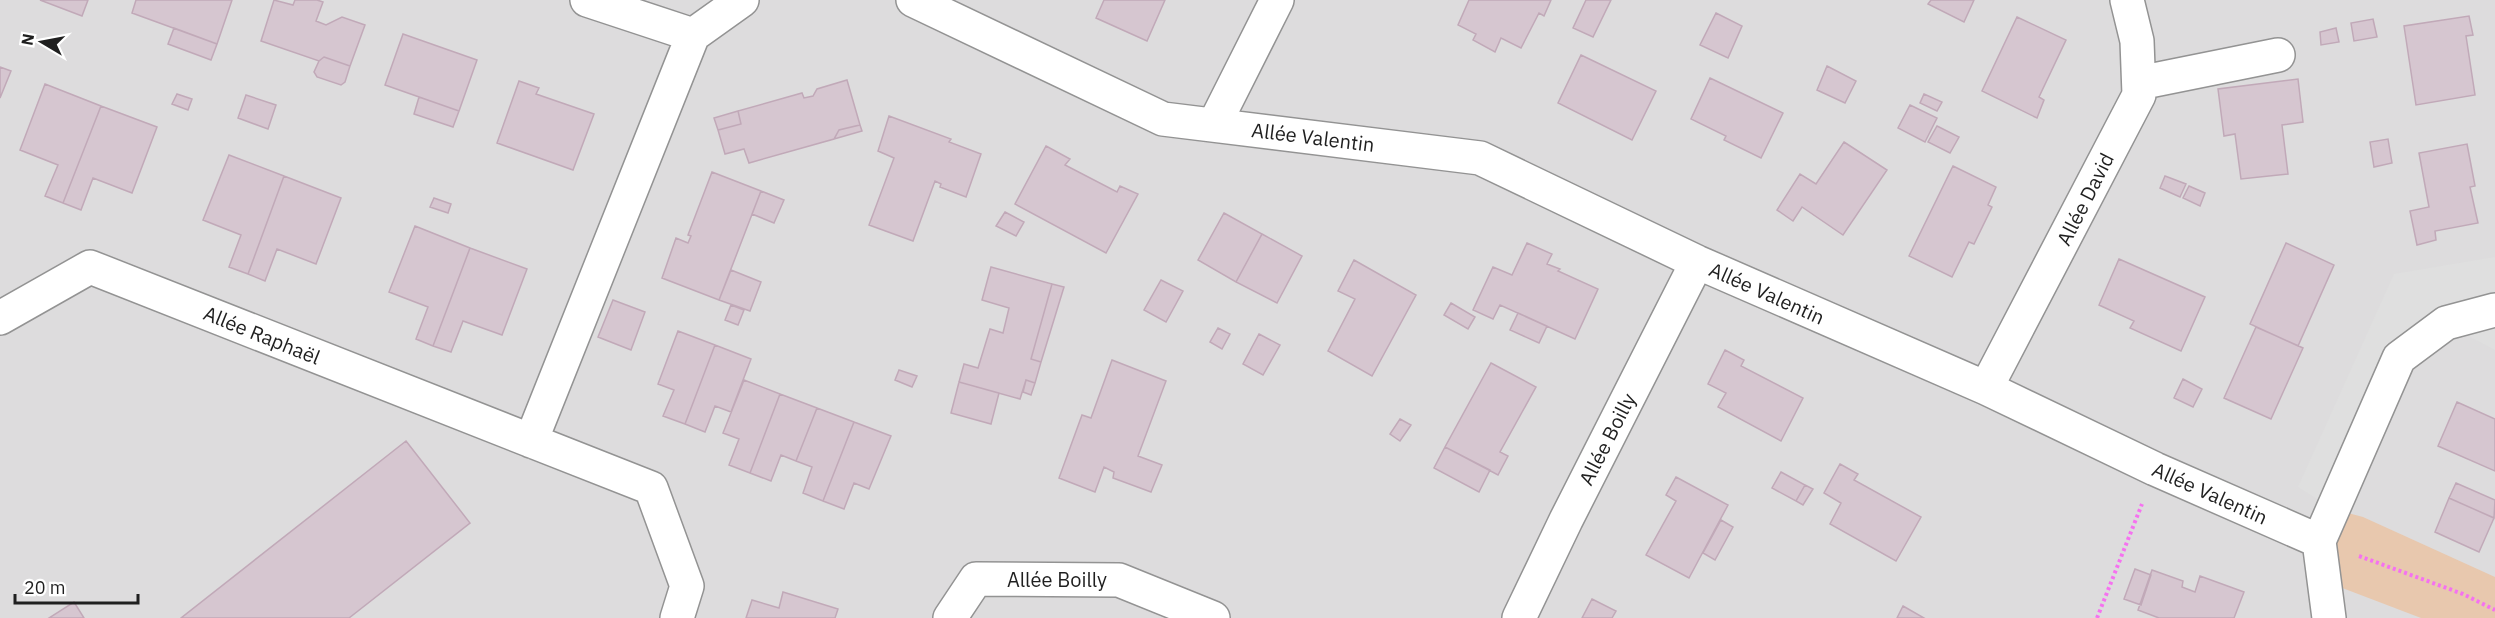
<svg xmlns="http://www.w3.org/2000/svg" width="2495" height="618" font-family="'IBM Plex Sans',sans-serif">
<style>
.residential{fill:#dddcdd}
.grass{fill:#e8c8ae}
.parking{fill:#dfdfdf}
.building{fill:#d6c6d0;stroke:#c1a9b8;stroke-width:1.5}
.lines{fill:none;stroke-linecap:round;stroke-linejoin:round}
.minor-casing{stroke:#939393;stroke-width:36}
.path{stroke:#f572f0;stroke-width:4;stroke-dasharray:3 3;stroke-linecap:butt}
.minor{stroke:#fff;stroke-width:33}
.labels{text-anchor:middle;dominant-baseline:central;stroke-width:6;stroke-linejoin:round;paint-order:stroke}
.street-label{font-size:20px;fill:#1f1f1f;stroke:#fff}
</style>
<rect width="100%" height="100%" fill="#f0e6ea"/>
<path class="residential" d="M0,0H2495V618H0Z"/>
<path class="grass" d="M2333,509L2363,517L2495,577V618H2421L2324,581Z"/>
<path class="parking" d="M2495,257V350L2446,324L2399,358L2333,509L2298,487L2394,274Z"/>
<path class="building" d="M40,0H88L82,16Z
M136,0H232L217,44L132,13Z
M274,0L293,5L295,0H317L323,2L316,21L326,25L342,17L365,25L350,66L324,57L319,61L261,41Z
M1104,0H1165L1147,41L1096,18Z
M1469,0H1551L1544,16L1539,13L1521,48L1501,38L1495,52L1473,40L1476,34L1458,25Z
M1586,0H1611L1593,37L1573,28Z
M1931,0H1974L1964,22L1928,4Z
M1716,13L1742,26L1728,58L1700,45Z
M2469,16L2473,35L2466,36L2475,95L2416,105L2404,26Z
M2017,17L2066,40L2039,97L2044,100L2037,118L1982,91Z
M2373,19L2377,37L2354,41L2351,23Z
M174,28L217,44L211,60L168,44Z
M2336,28L2339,42L2321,45L2320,32Z
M403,34L477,60L459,111L385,85Z
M1581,55L1656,91L1632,140L1558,103Z
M324,57L350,66L345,82L341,85L317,77L314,72L319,61Z
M1827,66L1856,81L1845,103L1817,90Z
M0,67L11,71L0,98Z
M1710,78L1783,113L1761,158L1724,140L1726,136L1691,119Z
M2298,79L2303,122L2282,125L2288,174L2241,179L2235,134L2224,136L2218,89Z
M847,80L860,125L839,130L834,139L749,163L744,149L725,154L718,130L741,124L738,111L802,93L804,98L813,96L817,89Z
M519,81L539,88L536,94L594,114L573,170L497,143Z
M45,84L101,106L63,203L45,196L58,165L20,150Z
M177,94L192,99L188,110L172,104Z
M1924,94L1942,102L1937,111L1920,103Z
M246,95L276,105L268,129L238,118Z
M419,97L459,111L453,127L414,114Z
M1910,105L1937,118L1925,142L1898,128Z
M101,106L157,127L132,193L93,178L81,210L63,203Z
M738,111L741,124L718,130L714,118Z
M889,116L951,139L949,142L981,154L966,197L940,187L941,184L935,181L913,241L869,225L894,158L878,151Z
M860,125L862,131L834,139L839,130Z
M1937,126L1959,137L1950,153L1928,142Z
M2388,139L2392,163L2374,167L2370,142Z
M1844,142L1887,170L1843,235L1802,207L1793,221L1777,210L1800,174L1816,184Z
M2467,144L2475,186L2470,187L2478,223L2435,231L2436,240L2417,245L2410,211L2429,207L2419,153Z
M1046,146L1070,159L1065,165L1117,192L1120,186L1138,194L1106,253L1015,204Z
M229,155L284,176L248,274L229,267L241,235L203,220Z
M1953,166L1996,187L1988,205L1992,207L1974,244L1969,242L1952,277L1909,256Z
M712,172L761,191L719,300L662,278L676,238L688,243L691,236L688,235Z
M284,176L341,198L316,264L277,249L265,281L248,274Z
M2165,176L2186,184L2180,197L2160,188Z
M2189,186L2205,193L2200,206L2183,198Z
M761,191L784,200L774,223L752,214Z
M434,198L451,204L448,213L430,207Z
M1005,212L1024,222L1016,236L996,226Z
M1224,213L1262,234L1236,282L1198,260Z
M415,226L470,248L433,346L416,339L428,307L389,292Z
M1262,234L1302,256L1277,303L1236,282Z
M1527,243L1552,254L1547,264L1560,269L1558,271L1598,289L1575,339L1500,305L1493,319L1473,310L1493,267L1512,275Z
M2286,243L2334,265L2298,346L2250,324Z
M470,248L527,269L502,335L463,321L451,352L433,346Z
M2119,259L2205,297L2181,351L2130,328L2134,321L2099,305Z
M1354,260L1416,295L1372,376L1328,351L1355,299L1338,291Z
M991,267L1052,284L1031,359L1041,362L1035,383L1026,380L1020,399L959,382L964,364L978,368L990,329L1003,333L1009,308L982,300Z
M731,270L761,282L750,311L719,300Z
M1161,280L1183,291L1166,322L1144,310Z
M1052,284L1064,287L1041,362L1031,359Z
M613,300L645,312L631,350L598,337Z
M1451,303L1475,317L1468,329L1444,315Z
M731,305L744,310L738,325L725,320Z
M1518,313L1547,326L1539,343L1510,330Z
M2256,327L2303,348L2271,419L2224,398Z
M1218,328L1230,334L1222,349L1210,342Z
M678,331L715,345L685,424L663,416L674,390L658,384Z
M1259,334L1280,345L1263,375L1243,364Z
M715,345L751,359L731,412L715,406L705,432L685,424Z
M1725,350L1744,360L1741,366L1803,398L1781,441L1718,407L1726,393L1708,384Z
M1112,360L1166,381L1138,456L1162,465L1151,492L1113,478L1114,472L1104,467L1095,492L1059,478L1082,415L1091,418Z
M1491,363L1536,387L1500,452L1508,456L1498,475L1445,447Z
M899,370L917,376L912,387L895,380Z
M2183,379L2202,389L2193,407L2174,398Z
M744,380L780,394L750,473L729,465L739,439L723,433Z
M1026,380L1035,383L1031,395L1023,392Z
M959,382L999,393L991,424L951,413Z
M780,394L817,408L796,461L781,455L771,481L750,473Z
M2457,402L2495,419V471L2438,446Z
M817,408L854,422L823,501L803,493L812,467L796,461Z
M1400,419L1411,425L1400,441L1390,434Z
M854,422L891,436L869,489L854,483L844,509L823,501Z
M406,441L470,523L349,618H181Z
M1445,447L1490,470L1479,492L1434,468Z
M1840,464L1858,474L1854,480L1921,517L1896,561L1830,524L1841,503L1824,493Z
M1781,472L1805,485L1796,501L1772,488Z
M1676,477L1728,505L1689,578L1646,555L1676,501L1666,495Z
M2456,483L2495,500L2494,518L2449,498Z
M1805,485L1813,489L1803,505L1796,501Z
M2449,498L2494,518L2479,552L2435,532Z
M1721,520L1733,527L1715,560L1703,553Z
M2135,569L2151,575L2141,605L2124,599Z
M2152,570L2183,581L2182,587L2195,592L2200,576L2244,592L2234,618H2159L2138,610Z
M783,592L838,609L835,618H746L752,600L779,608Z
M1592,599L1616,611L1612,618H1582Z
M74,602L84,618H49Z
M1903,606L1924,618H1897Z"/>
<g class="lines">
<defs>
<path id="minor" d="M587,0L693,35L742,0
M913,0L1163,119L1480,158L1697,262L1986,388L2155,469L2319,541L2399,358L2446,323L2495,310
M2139,83L2278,55
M1214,125L1277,0
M0,318L90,267L651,488L687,586L677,618
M1986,388L2139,95L2137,41L2127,0
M531,441L693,35
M2319,541L2329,618
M950,618L976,579L1119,580L1213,618
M1519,618L1566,520L1697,262"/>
</defs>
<use href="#minor" class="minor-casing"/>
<path class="path" d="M2359,556L2463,594L2495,610
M2097,618L2142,504"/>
<use href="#minor" class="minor"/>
</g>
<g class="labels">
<g class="street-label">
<text transform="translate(1313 137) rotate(7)">Allée Valentin</text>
<text transform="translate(2085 199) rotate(-63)">Allée David</text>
<text transform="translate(1767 293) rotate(24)">Allée Valentin</text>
<text transform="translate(262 335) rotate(22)">Allée Raphaël</text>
<text transform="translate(1607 439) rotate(-63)">Allée Boilly</text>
<text transform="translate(2210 493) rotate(24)">Allée Valentin</text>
<text x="1057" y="579">Allée Boilly</text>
</g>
</g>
<g transform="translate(42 42) rotate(280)" stroke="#ffffff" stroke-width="4.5" paint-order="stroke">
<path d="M0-4.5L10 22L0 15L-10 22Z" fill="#1f1f1f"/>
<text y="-9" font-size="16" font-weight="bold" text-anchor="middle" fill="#1f1f1f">N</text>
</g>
<path d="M15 594v9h123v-9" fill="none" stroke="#1f1f1f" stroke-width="3"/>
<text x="24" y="594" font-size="18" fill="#1f1f1f" stroke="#ffffff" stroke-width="4.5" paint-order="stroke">20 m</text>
</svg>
